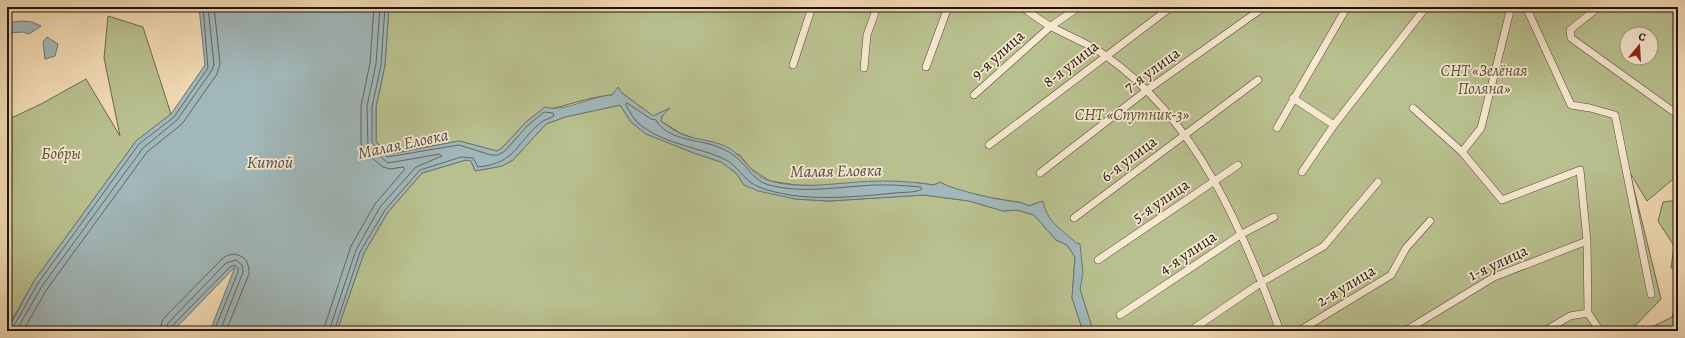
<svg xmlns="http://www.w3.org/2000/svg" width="1685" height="338" font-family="Alegreya,serif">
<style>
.green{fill:#b9c08f;stroke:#6d6a4e;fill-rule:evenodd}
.water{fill:#a1b8ba;stroke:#6e7674}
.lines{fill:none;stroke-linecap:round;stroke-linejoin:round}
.shore{stroke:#616663;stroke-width:1}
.minor-casing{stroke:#564536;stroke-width:8}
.minor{stroke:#f7e8d0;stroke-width:7}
.labels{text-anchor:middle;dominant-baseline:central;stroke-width:3.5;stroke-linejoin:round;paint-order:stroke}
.street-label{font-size:16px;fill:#21130c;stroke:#f7e8d0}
.park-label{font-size:16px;font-style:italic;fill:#56503a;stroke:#f7e8d0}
.water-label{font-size:17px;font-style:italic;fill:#4e4d49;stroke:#f7e8d0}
</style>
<rect width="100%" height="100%" fill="#f3dcb6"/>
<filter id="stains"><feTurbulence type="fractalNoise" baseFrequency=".005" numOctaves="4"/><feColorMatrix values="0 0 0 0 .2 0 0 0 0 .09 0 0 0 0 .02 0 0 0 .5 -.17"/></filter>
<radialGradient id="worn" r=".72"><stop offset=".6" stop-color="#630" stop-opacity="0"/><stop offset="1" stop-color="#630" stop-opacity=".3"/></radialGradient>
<path class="green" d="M389,7H1678V175L1647,201L1630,173L1661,299L1630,331H1093L1080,289L1081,277L1076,243L1054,225L1045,211L1036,203L1029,206C1020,201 1014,202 1005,200C991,198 950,190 940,182L934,185L920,183L844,184L824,186L796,185L770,181L750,168L740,155L680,133L661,121L662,116L669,109L653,116L622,93L592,98L551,109L545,107L525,123L502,148L497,151L459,141L390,154L376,142V107L385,65ZM1627,34H1651V58H1627Z
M108,16L143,27L171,114L136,141L34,281L7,329V120L41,104L86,79L120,136L104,58Z
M620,105L631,122L646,134L694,153L721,162L736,173L744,185L795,199L829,201L924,195L969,201L1003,211L1017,210L1034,215L1056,240L1067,245L1075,257L1072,298L1083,331H337L364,253L388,212L422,173L466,160L471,161L475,171L502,166L513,160L546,124L565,117Z
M1678,200V268H1671L1674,246L1658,221L1663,202Z
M1678,297V331H1649L1650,328L1672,317Z"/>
<path class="water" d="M199,7H389L385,65L376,107V142L390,154L459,141L497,151L502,148L525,123L545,107C562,113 592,96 612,95L618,87L622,93L653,116L670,108L662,116L661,121C667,125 674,131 681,134C696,140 711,140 725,146C743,154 751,176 770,181C799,189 829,184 858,182C884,180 908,181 934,185L940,182C948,188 993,199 1004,200C1014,202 1020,201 1029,206L1043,201C1048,224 1061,228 1076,243L1080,244L1083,273L1080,289L1093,331H1083L1072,298L1075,257L1067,245L1056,240L1034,215L1017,210L1003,211L969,201L924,195L829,201L795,199L758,191L744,185L736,173L721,162L694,153L646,134L631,122L620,105L565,117L546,124L513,160L502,166L475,171L471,161L466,160L422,173L388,212L364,253L337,331H210L235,267L173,331H7L34,281L136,141L171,114L205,65Z
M23,21L32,22L41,26L29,34L23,32L7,33V23Z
M47,37L58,44L55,56L45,59L43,42Z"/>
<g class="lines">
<path class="shore" d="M627,103L651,119L656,120C666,139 696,140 713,145C721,148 731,152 737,158C748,167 754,181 769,185C799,193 830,188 860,186C880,184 900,185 921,187L922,189C916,193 903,192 895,193C853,197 800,203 759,187C743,181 738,164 722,158C694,146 659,143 636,121C632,116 629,110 626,105Z
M7,331L12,329L38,283L139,144L174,117L208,68L203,7
M16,331L42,286L143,148L177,120L212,70L214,65L208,7
M23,331L47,289L147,152L182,124L217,74L220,64L214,7
M159,331L163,319L222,259C230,252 239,253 246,260L249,268V274L226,331
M165,331L168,323L226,263L236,260L242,265L243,272L220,331
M170,331L171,327L230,267L235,265L238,268V272L214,331
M323,331L351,246L375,204L405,169L403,167L390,169L383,167L365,152L361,144V106L370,63L374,7
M329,331L356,250L380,207L416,167L442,156L440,154L388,163L368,146L367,106L376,64L380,7
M334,331L360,252L385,210L420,170L461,157L473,158L478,167C518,163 516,141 543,121C547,119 551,118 554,116L553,113L544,112L527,126L505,151L498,155H491L459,145L387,157L374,145L372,142V107L381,65L385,7"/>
<defs>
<path id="minor" d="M1022,7C1032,14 1042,22 1052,27C1070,37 1090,44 1106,56C1197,120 1243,230 1280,331
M1526,7L1571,105L1590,108L1615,115L1651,294
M1603,7L1596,9L1570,30L1571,38L1678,115
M793,65L812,7
M926,67L948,7
M864,68L867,35L877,7
M974,95L1051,26L1079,7
M1293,98L1334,125
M1413,108L1462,152L1502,200L1580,170L1587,241L1588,313L1600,331
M1277,128L1347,7
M989,145L1171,7
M1462,152L1481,128L1511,7
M1302,172L1334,125L1426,7
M1040,173L1147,90L1264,7
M1074,218L1258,80
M1098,260L1238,165
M1120,315L1240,235L1274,217
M1190,331L1262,282L1324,246L1378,182
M1299,331L1391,275L1406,248L1430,221
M1405,331L1494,277L1587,241
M1545,331L1570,316L1588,313"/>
</defs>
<use href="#minor" class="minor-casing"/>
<use href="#minor" class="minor"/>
</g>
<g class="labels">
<g class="street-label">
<text transform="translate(998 55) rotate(-42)">9-я улица</text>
<text transform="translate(1071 64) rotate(-38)">8-я улица</text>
<text transform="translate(1152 70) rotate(-36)">7-я улица</text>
<text transform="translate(1129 159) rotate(-37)">6-я улица</text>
<text transform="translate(1161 201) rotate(-34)">5-я улица</text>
<text transform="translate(1188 253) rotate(-34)">4-я улица</text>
<text transform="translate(1498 263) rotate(-25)">1-я улица</text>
<text transform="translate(1346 286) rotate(-31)">2-я улица</text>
</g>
<g class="park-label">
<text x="1484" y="71">СНТ «Зелёная<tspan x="1484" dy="18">Поляна»</tspan></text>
<text x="1132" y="115">СНТ «Спутник-3»</text>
<text x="61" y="154">Бобры</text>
</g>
<g class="water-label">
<text transform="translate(403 144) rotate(-12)">Малая Еловка</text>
<text x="270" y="162">Китой</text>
<text transform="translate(836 171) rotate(-1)">Малая Еловка</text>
</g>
</g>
<rect width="1685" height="338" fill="none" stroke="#f3dcb6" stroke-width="24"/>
<rect x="8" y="8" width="1669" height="322" fill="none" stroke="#21130c" stroke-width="2"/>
<rect x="12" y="12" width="1661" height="314" fill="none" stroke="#21130c"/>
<g transform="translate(1639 46) rotate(18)"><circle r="19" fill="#f7e8d0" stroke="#a19382"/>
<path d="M0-3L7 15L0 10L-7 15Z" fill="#8f2418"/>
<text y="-6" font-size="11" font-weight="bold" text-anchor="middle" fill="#21130c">С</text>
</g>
<rect width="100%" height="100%" filter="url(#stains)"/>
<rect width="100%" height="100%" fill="url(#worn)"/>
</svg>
